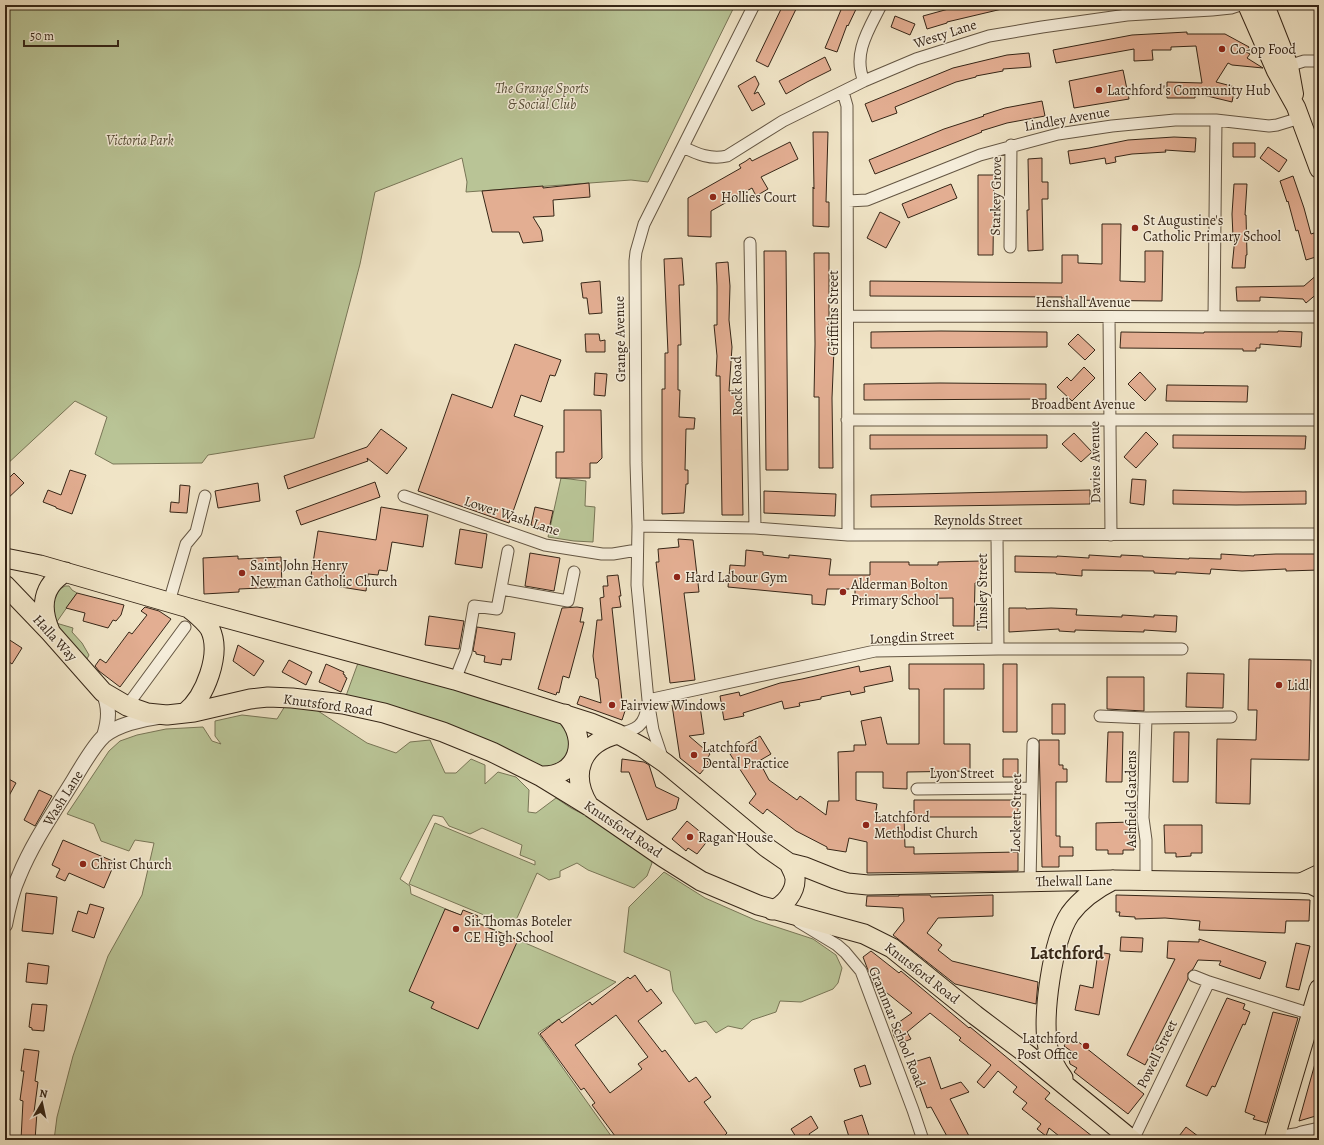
<svg xmlns="http://www.w3.org/2000/svg" width="1324" height="1145" font-family="Alegreya,serif">
<style>
.green{fill:#b9c496;stroke:#787556}
.building{fill:#e3ae92;stroke:#362617;fill-rule:evenodd}
.lines{fill:none;stroke-linecap:round;stroke-linejoin:round}
.pedestrian-casing{stroke:#645643;stroke-width:11}
.minor-casing{stroke:#645643;stroke-width:13}
.tertiary-casing{stroke:#645643;stroke-width:16}
.primary-casing{stroke:#362617;stroke-width:20}
.trunk-casing{stroke:#362617;stroke-width:21}
.pedestrian{stroke:#f5edda;stroke-width:9}
.minor{stroke:#f5edda;stroke-width:11}
.tertiary{stroke:#f5edda;stroke-width:14}
.primary{stroke:#f0e4c6;stroke-width:18}
.trunk{stroke:#f0e4c6;stroke-width:19}
.poi-dot{fill:#8f2418;stroke:#f5edda;stroke-width:1.5}
.labels{text-anchor:middle;dominant-baseline:central;stroke-width:3;stroke-linejoin:round;paint-order:stroke}
.street-label{font-size:14px;fill:#362617;stroke:#f5edda}
.poi-label{font-size:14px;fill:#362617;stroke:#f5edda;text-anchor:start}
.park-label{font-size:14px;font-style:italic;fill:#574e37;stroke:#f5edda}
.district-label{font-size:18px;font-weight:bold;fill:#362617;stroke:#f5edda}
</style>
<rect width="100%" height="100%" fill="#f0e4c6"/>
<filter id="stains"><feTurbulence type="fractalNoise" baseFrequency=".005" numOctaves="4"/><feColorMatrix values="0 0 0 0 .2 0 0 0 0 .09 0 0 0 0 .02 0 0 0 .5 -.17"/></filter>
<radialGradient id="worn" r=".72"><stop offset=".6" stop-color="#630" stop-opacity="0"/><stop offset="1" stop-color="#630" stop-opacity=".3"/></radialGradient>
<path class="green" d="M5,5H735L648,182L631,180L466,192L467,182L462,158L375,192L360,264L314,438L208,455L202,463L113,464L95,454L107,417L75,401L5,466Z
M561,478L586,481L585,506L595,507L593,542L574,541L548,537Z
M65,586H69L72,590L77,593L56,623L73,628L72,632L82,643L89,655L87,659L58,630L50,609L57,591Z
M358,663L565,714L577,736L555,776L343,704Z
M285,706L315,709L367,743L396,753L410,742L430,740L445,773H456L471,759L485,765V784L498,772L516,777L529,790L528,812L536,813L556,798L571,808L617,831L646,851L652,863L647,876L634,888L588,870L577,863L560,871V877L549,880L537,873L513,927L409,884L435,823L535,865V861L520,855L522,845L482,828L470,834L449,826L443,817L433,815L400,879L410,886L411,894L616,982L538,1033L614,1140H54L57,1117L73,1056L108,956L142,895L154,843L135,840L129,851L101,841L94,824L67,814L109,751L120,741L137,735L166,729L203,727L212,741L221,744L215,736V721L242,715L277,719Z
M664,872L705,898L755,920L813,939L836,955L842,968L838,983L833,989L801,1002L780,1001L776,1012L752,1020L742,1029L728,1026L716,1033L706,1021L695,1024L673,991L670,971L624,952L629,907Z"/>
<path class="building" d="M783,5H798L768,67L756,61Z
M843,5H858L848,26L847,25L837,52L825,48Z
M963,5H1001L1002,9L947,22V23L927,29L923,16Z
M895,16L915,24L910,35L891,27Z
M1187,32V34H1225L1249,47L1246,52L1250,54L1247,58L1263,68L1232,65L1228,63L1216,82L1235,87L1232,102L1195,93V98H1167V82L1202,83L1196,46L1171,47V50H1152L1153,60L1134,61V49L1056,63L1053,50L1132,35Z
M1029,53L1031,67L1003,69V71L976,76V77L956,82L895,107L897,113L872,122L865,104L953,68L1007,55Z
M825,57L831,70L807,82L786,94L779,81Z
M1123,70L1129,99L1074,108L1069,81Z
M755,76L759,84L754,94L758,92L765,104L752,111L738,86Z
M1042,101L1045,116L1007,123L981,131L982,132L875,174L869,160L944,129L984,116L983,115L1005,108Z
M813,132H828L826,202H829V227L813,226V187L814,189Z
M1174,137L1196,138L1195,152L1165,150L1166,152L1132,154L1115,157L1116,162L1106,164L1105,158L1070,164L1068,151L1089,148L1128,140Z
M790,142L798,159L761,177L768,189L756,196L752,188L711,211V237L688,236V198L741,168L739,165L746,161L750,158L752,161Z
M1233,143H1255V157H1233Z
M1268,147L1287,160L1279,172L1260,158Z
M1042,158V182H1048V199H1042L1043,250L1028,251L1027,210H1029L1028,159Z
M978,175H994L993,255H978Z
M1293,176L1304,208L1311,234L1314,233L1319,252V256L1306,260L1298,230L1296,231L1288,201L1287,202L1280,181Z
M589,183L590,197L553,200L554,216L533,217L541,230L543,241L523,243L519,232H492L482,191L543,186V188Z
M951,184L957,198L908,218L902,204Z
M1234,184H1247L1245,215H1246L1247,255H1246L1245,268H1232L1235,237H1233L1232,214Z
M880,212L900,222L886,248L867,238Z
M1102,224H1121L1120,281L1145,282V251H1163L1162,301L1062,300V297L870,296V281L1062,283V255H1078V263L1102,264Z
M764,251H786L788,470H766Z
M814,253H829V349H834L832,398L833,468H819V397H814L815,344Z
M682,258L684,285H679L681,345H678V390H680L679,417L695,418L694,429H686L685,470H688V484H686L684,513L662,514V389H665V353H668L664,259Z
M728,262L730,286L729,320L732,347L729,391H741L743,515H722L720,376H716L717,356L714,325H717V286L716,263Z
M1319,273V292L1306,303L1303,299L1260,297V301H1237L1236,287L1304,286Z
M600,281L602,313L589,314L587,298H583L581,283Z
M941,331L1047,332V347L871,348V332Z
M1278,331L1302,332L1301,347L1260,344V348H1256V351H1243V349L1120,348L1121,332L1204,333V332H1278Z
M585,334H599L600,341L605,340V352H586Z
M1078,334L1095,350L1085,360L1068,344Z
M515,344L561,360L555,376L550,375L541,402L521,395L514,416L543,426L509,523L418,491L452,394L492,408Z
M1084,367L1095,378L1072,401L1057,387L1067,377L1071,381Z
M1140,372L1156,389L1145,401L1128,384Z
M595,373L607,374L605,396L594,395Z
M940,383L1046,384V399L864,400V384Z
M1167,385L1248,386L1247,402L1166,401Z
M564,410H601L602,458L597,463H590V478H556V452H564Z
M381,429L407,448L387,474L367,458L368,461L288,489L284,476L367,447Z
M1146,432L1158,444L1136,468L1124,457Z
M1074,433L1092,452L1081,462L1062,444Z
M870,435H1047V448L870,449Z
M1173,435L1306,436L1305,449L1173,448Z
M70,470L86,475L72,514L56,508V507L43,502L48,490L61,495Z
M14,473L24,483L5,501V482Z
M1132,479L1146,480L1144,505L1130,503Z
M375,482L380,497L301,525L296,511Z
M258,483L260,501L218,508L215,491Z
M180,485L190,486L187,513L170,512L171,502L179,503Z
M1090,490V504L871,507V495Z
M1173,490L1243,492L1306,491V504L1236,505L1173,504Z
M764,491L836,494L835,516L764,513Z
M381,507L428,515L423,547L392,542L387,571L379,570L378,575L368,574L366,591L310,582L318,531L376,540Z
M535,507L553,511L549,529L531,525Z
M460,529L487,534L482,568L455,564Z
M678,539L693,540L699,592L684,593L695,680L670,683L656,562H659L658,549L679,547Z
M746,550L763,552V555L789,558V555L831,559L829,575H870V562H909V565H938V562L982,561V583H975L974,626H953V598L879,599L877,601L859,602V597H855V589H827L825,605L812,604V595L728,587L730,565L745,566Z
M530,553L560,558L554,591L525,586Z
M1221,554L1254,556V555L1276,554H1319V570L1286,571V569L1242,571L1211,569L1210,574L1176,572V574L1154,573V571L1082,570V576L1056,574V573L1015,572V556L1057,557V556L1089,558V555L1121,557V555L1143,556V557L1189,559V558L1221,559Z
M238,556V559L281,557L282,587L239,589V592L204,594L203,558Z
M618,575L621,596H619L621,607L612,608L623,710L625,711L622,720L577,704L580,696L601,703L598,679L596,678L593,656L597,620H602L600,598L604,597L603,586H608L607,576Z
M77,593L124,605L121,615L116,621L113,620L108,628L83,621L85,613L66,608Z
M145,607L159,611L171,619L120,687L99,671L95,666L100,659L106,663L129,632L132,634L147,615L141,611Z
M577,607L583,608L580,622H584L569,678L563,676L559,693L557,692L556,695L538,689L562,608Z
M1009,608H1026V609L1051,608L1077,609L1076,615L1122,617V615L1154,617V615L1177,616L1176,632L1144,630V632L1075,630V632L1059,631V629L1009,632Z
M429,616L464,621L459,649L425,645Z
M477,627L515,633L511,660L502,659L501,665L484,662L485,656L476,654V652L473,651Z
M5,637L22,648L12,664L5,659Z
M238,645L264,661L254,676L233,661Z
M1249,659L1311,660L1309,760L1251,759L1250,804L1216,803L1217,739L1256,740L1257,710H1248Z
M289,660L312,672L306,685L282,672Z
M326,664L344,672L343,674L345,675V677L347,678L341,692L319,682Z
M909,664H984V689H944V744H970V771L907,772V789L883,788V772H856V800L877,804L875,817L904,816L905,847H914V854L1018,852V871L867,873V842L849,838L846,852L827,849V847L796,831L767,809L763,814L749,803L756,794L730,754L760,736L771,754L759,761L769,780L797,800L800,796L826,815L828,801H839L838,752L854,751V745H866L861,721L881,717L887,744H919V689H909Z
M1003,664H1017V732H1003Z
M859,666L860,672L890,666L893,681L864,687L865,692L851,695L850,691L821,697V699L799,703L800,706L784,709L782,701L743,713L744,716L724,720L720,696L739,692L740,696L780,683L802,679Z
M1187,673L1224,674L1223,708L1186,707Z
M1107,677H1144V711L1107,709Z
M691,703L692,707L700,706L704,734L689,736L710,754L706,760L709,763L700,774L680,758L672,705Z
M1052,704H1065V734H1052Z
M1108,732H1123L1122,782H1106Z
M1174,732H1189L1188,782H1173Z
M1039,740H1059V765H1063V769H1067V782H1056V836H1060V847H1073V856H1059V867H1042Z
M622,759L644,762L649,765L656,787L679,798L676,809L647,820L629,772H621Z
M1003,759H1018V777H1003Z
M5,777L16,783L5,803Z
M39,790L52,796L35,826L24,820Z
M914,800H1018V817H914Z
M687,821L709,839L697,854L688,848L686,851L672,839Z
M1132,822H1134V850H1123V854H1108V850H1096V823Z
M1164,825H1202V853H1191V856L1176,857V853H1165Z
M63,840L115,862L104,888L69,873L65,881L56,877L60,869L52,865Z
M26,893L57,897L53,934L22,931Z
M899,895H930L931,897L993,895V916L938,918L927,933L942,945L938,950L952,961L1038,982L1036,1004L955,984L893,935L904,921L903,908L866,906L867,896H899Z
M1116,895L1310,900L1309,921H1286L1285,933L1199,930L1200,921L1165,918L1135,919V917L1119,916L1120,912H1116Z
M90,904L104,908L94,938L72,931L78,911L87,914Z
M445,909L461,915L463,910L478,916L475,922L518,940L478,1029L431,1008L434,1002L409,991Z
M1121,937L1143,938L1142,952L1120,951Z
M1199,939L1266,962L1260,979L1219,965L1221,961L1198,960L1193,969L1188,973V979L1145,1065L1127,1055L1175,959L1167,958L1168,941L1199,942Z
M1296,943L1310,946L1299,990L1286,987Z
M871,951L899,973L901,971L969,1028L970,1027L1050,1093L1045,1099L1097,1140H1064L1049,1128L1046,1136L1037,1129L1041,1124L1022,1109L1027,1103L1013,1092L1017,1087L998,1071L984,1088L977,1082L991,1065L959,1040L961,1038L930,1013L907,1032L911,1039L899,1044L894,1036L892,1027L912,1013L877,985L874,986L863,957Z
M1098,952L1110,954L1099,1015L1075,1010L1080,985L1093,988Z
M28,963L49,966L47,984L26,982Z
M635,975L647,992L651,989L662,1003L638,1021L662,1052L665,1050L689,1082L696,1077L711,1097L704,1102L727,1133L724,1136L727,1140H618L592,1105L595,1103L584,1088L581,1090L540,1034L559,1019L562,1023L590,1002L592,1005L628,977L630,979ZM616,1015L648,1057L638,1064L642,1069L610,1093L575,1045Z
M1227,998L1245,1004L1243,1009L1250,1012L1245,1025L1243,1024L1233,1046L1215,1087L1212,1086L1207,1096L1186,1086Z
M32,1004L47,1005L44,1031L32,1030V1028L29,1027Z
M1273,1012L1298,1018L1267,1123L1253,1119L1255,1116L1245,1112Z
M1071,1036L1144,1094L1128,1114L1074,1072L1077,1068L1070,1064L1069,1059L1074,1053L1064,1046Z
M24,1049L39,1051L35,1081L38,1082L34,1112H37L35,1140H21L23,1101L20,1100L24,1071H21Z
M930,1057L941,1089L961,1082L969,1092L950,1099L971,1140H949L931,1107L927,1108L911,1063Z
M1316,1060H1319V1115L1299,1121Z
M865,1065L871,1084L860,1087L854,1069Z
M862,1115L869,1136L858,1140H850L844,1121Z
M811,1116L818,1128L809,1134L813,1140H798L791,1129Z
M1186,1127L1203,1140H1176Z"/>
<g class="lines">
<defs>
<path id="pedestrian" d="M1276,1136L1301,1132"/>
<path id="minor" d="M1285,67L1304,61H1319
M864,81C852,54 869,29 881,5
M843,92L847,106L848,535
M683,147C697,154 711,160 727,156L783,121L864,81L916,59L989,36L1042,27L1127,15L1212,10L1231,8L1240,5
M848,201L867,200L980,155L1058,134L1112,126L1175,120H1216L1269,126L1277,125L1300,118
M750,243L755,528
M1010,247L1011,145
M848,316L1319,317
M1109,317L1111,535
M1214,317L1216,120
M847,420H1319
M404,496L545,545L602,554H613L637,550
M638,526L755,528L848,535L1319,534
M997,536L998,649
M501,589L568,601L574,572
M169,602L186,544L196,532L205,496
M455,680L466,652L474,606L497,609L508,551
M648,700L875,651L998,649H1182
M127,706L185,627
M1100,716L1146,718L1231,717
M618,734C636,730 645,726 647,706
M663,760L653,730L648,700L637,585L638,526L636,463L635,261L636,252L644,224L754,5
M917,789L1031,788
M1146,880V840L1143,818L1146,718
M1030,882L1033,744
M799,922L837,945L845,952L861,971L913,1110L923,1140
M1194,976L1209,982L1311,1014
M1301,1132L1319,1128
M1133,1140L1209,982"/>
<path id="tertiary" d="M103,692C110,707 109,720 104,736
M5,925C8,909 12,891 19,876C33,842 54,812 73,781C80,769 95,744 104,736C117,725 142,719 158,717"/>
<path id="primary" d="M1247,5L1276,71L1296,107L1319,169
M1265,5L1289,66L1294,94
M1300,883L1319,874"/>
<path id="trunk" d="M5,558L40,565L189,608L455,680L591,723L618,734L642,747L665,763L766,847L789,863L805,867L835,879L848,883L868,885L1114,880L1300,883L1311,884L1319,888
M5,585L50,632L103,692L127,706L147,713L167,715L194,712L250,699L268,697L292,698L343,704L384,713L443,732L492,752L540,776L589,806L663,857L701,881L758,905L864,934L892,948L975,1015L1028,1055L1132,1140
M50,631C40,608 42,585 66,572
M185,713C205,697 222,654 210,629C205,621 197,615 190,609
M540,776C579,778 590,739 565,714
M589,806C569,774 581,743 618,734
M772,910C784,906 796,892 795,878C794,872 791,868 789,863
M1063,1078C1056,1069 1051,1059 1048,1048C1042,1016 1052,941 1070,914C1081,899 1097,888 1113,880
M1274,1140L1319,989"/>
</defs>
<use href="#pedestrian" class="pedestrian-casing"/>
<use href="#minor" class="minor-casing"/>
<use href="#tertiary" class="tertiary-casing"/>
<use href="#primary" class="primary-casing"/>
<use href="#trunk" class="trunk-casing"/>
<use href="#pedestrian" class="pedestrian"/>
<use href="#minor" class="minor"/>
<use href="#tertiary" class="tertiary"/>
<use href="#primary" class="primary"/>
<use href="#trunk" class="trunk"/>
</g>
<g class="poi-dot">
<circle cx="1222" cy="49" r="4"/>
<circle cx="1099" cy="90" r="4"/>
<circle cx="713" cy="197" r="4"/>
<circle cx="1135" cy="228" r="4"/>
<circle cx="242" cy="573" r="4"/>
<circle cx="677" cy="577" r="4"/>
<circle cx="843" cy="592" r="4"/>
<circle cx="1279" cy="685" r="4"/>
<circle cx="612" cy="705" r="4"/>
<circle cx="694" cy="755" r="4"/>
<circle cx="866" cy="825" r="4"/>
<circle cx="690" cy="837" r="4"/>
<circle cx="83" cy="864" r="4"/>
<circle cx="456" cy="929" r="4"/>
<circle cx="1086" cy="1046" r="4"/>
</g>
<g class="labels">
<g class="street-label">
<text transform="translate(945 34) rotate(-18)">Westy Lane</text>
<text transform="translate(1067 119) rotate(-10)">Lindley Avenue</text>
<text transform="translate(996 196) rotate(-89)">Starkey Grove</text>
<text x="1083" y="302">Henshall Avenue</text>
<text transform="translate(833 313) rotate(-90)">Griffiths Street</text>
<text transform="translate(620 339) rotate(-91)">Grange Avenue</text>
<text transform="translate(737 386) rotate(-91)">Rock Road</text>
<text x="1083" y="404">Broadbent Avenue</text>
<text transform="translate(1095 462) rotate(-91)">Davies Avenue</text>
<text transform="translate(512 516) rotate(18)">Lower Wash Lane</text>
<text x="978" y="520">Reynolds Street</text>
<text transform="translate(982 592) rotate(-90)">Tinsley Street</text>
<text transform="translate(912 637) rotate(-3)">Longdin Street</text>
<text transform="translate(55 638) rotate(47)">Halla Way</text>
<text transform="translate(328 705) rotate(8)">Knutsford Road</text>
<text x="962" y="773">Lyon Street</text>
<text transform="translate(63 798) rotate(-58)">Wash Lane</text>
<text transform="translate(1131 799) rotate(-90)">Ashfield Gardens</text>
<text transform="translate(1016 813) rotate(-89)">Lockett Street</text>
<text transform="translate(623 829) rotate(34)">Knutsford Road</text>
<text transform="translate(1074 881) rotate(-1)">Thelwall Lane</text>
<text transform="translate(922 973) rotate(38)">Knutsford Road</text>
<text transform="translate(897 1027) rotate(68)">Grammar School Road</text>
<text transform="translate(1157 1054) rotate(-64)">Powell Street</text>
</g>
<g class="poi-label">
<text x="1230" y="49">Co-op Food</text>
<text x="1107" y="90">Latchford's Community Hub</text>
<text x="721" y="197">Hollies Court</text>
<text x="1143" y="220">St Augustine's<tspan x="1143" dy="16">Catholic Primary School</tspan></text>
<text x="250" y="565">Saint John Henry<tspan x="250" dy="16">Newman Catholic Church</tspan></text>
<text x="685" y="577">Hard Labour Gym</text>
<text x="851" y="584">Alderman Bolton<tspan x="851" dy="16">Primary School</tspan></text>
<text x="1287" y="685">Lidl</text>
<text x="620" y="705">Fairview Windows</text>
<text x="702" y="747">Latchford<tspan x="702" dy="16">Dental Practice</tspan></text>
<text x="874" y="817">Latchford<tspan x="874" dy="16">Methodist Church</tspan></text>
<text x="698" y="837">Ragan House</text>
<text x="91" y="864">Christ Church</text>
<text x="464" y="921">Sir Thomas Boteler<tspan x="464" dy="16">CE High School</tspan></text>
<text x="1078" y="1038" text-anchor="end">Latchford<tspan x="1078" dy="16">Post Office</tspan></text>
</g>
<g class="park-label">
<text x="542" y="88">The Grange Sports<tspan x="542" dy="16">&amp; Social Club</tspan></text>
<text x="140" y="140">Victoria Park</text>
</g>
<g class="district-label">
<text x="1067" y="953">Latchford</text>
</g>
</g>
<rect width="1324" height="1145" fill="none" stroke="#f0e4c6" stroke-width="20"/>
<rect x="6" y="6" width="1312" height="1133" fill="none" stroke="#362617" stroke-width="2"/>
<rect x="10" y="10" width="1304" height="1125" fill="none" stroke="#362617"/>
<g transform="translate(42 1103) rotate(9)" stroke="#f5edda" stroke-width="3" paint-order="stroke">
<path d="M0-3L7 15L0 10L-7 15Z" fill="#362617"/>
<text y="-6" font-size="11" font-weight="bold" text-anchor="middle" fill="#362617">N</text>
</g>
<path d="M24 40v6h94v-6" fill="none" stroke="#362617" stroke-width="2"/>
<text x="30" y="40" font-size="12" fill="#362617" stroke="#f5edda" stroke-width="3" paint-order="stroke">50 m</text>
<rect width="100%" height="100%" filter="url(#stains)"/>
<rect width="100%" height="100%" fill="url(#worn)"/>
</svg>
